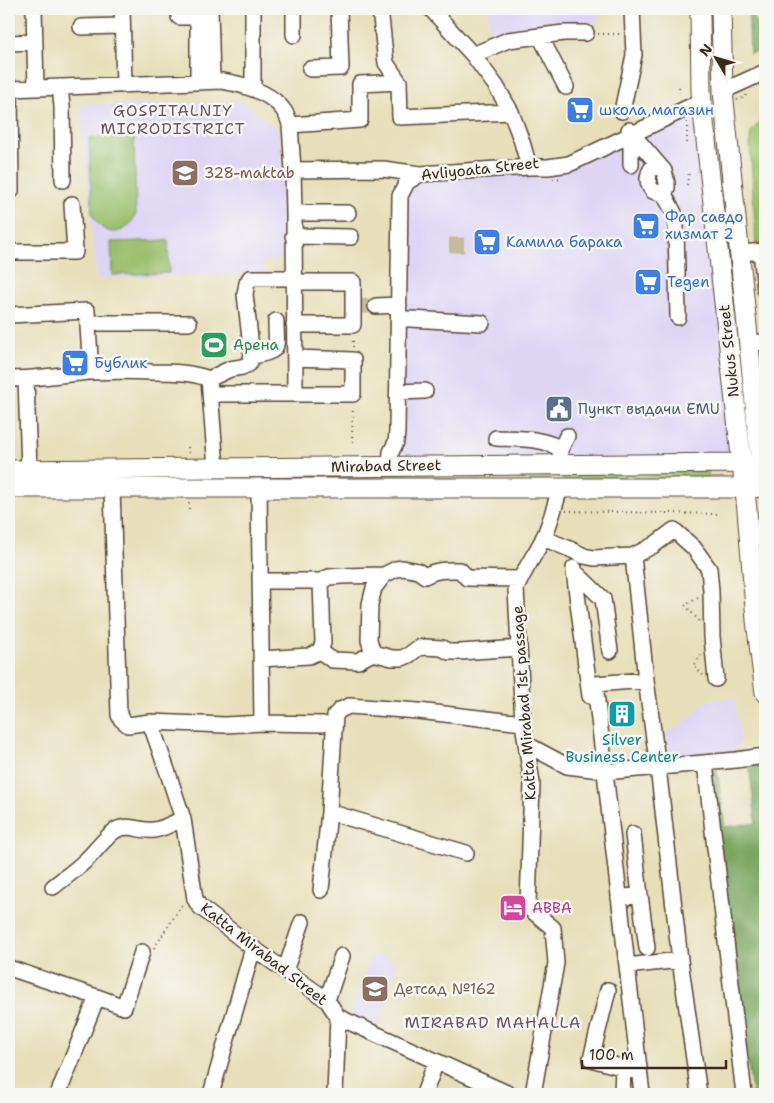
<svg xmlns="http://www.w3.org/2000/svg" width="774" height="1103" font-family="'Shantell Sans',sans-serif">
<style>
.built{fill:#ded5f5}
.green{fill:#99c06c;stroke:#6a7545}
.forest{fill:#7aa660;stroke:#5a683f}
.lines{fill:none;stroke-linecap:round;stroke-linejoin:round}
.minor-tunnel{stroke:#c5bb9a;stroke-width:15;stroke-dasharray:15 8;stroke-linecap:butt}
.minor-casing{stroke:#554535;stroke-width:18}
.major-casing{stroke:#554535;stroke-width:21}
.path{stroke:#554535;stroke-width:2;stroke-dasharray:1 4;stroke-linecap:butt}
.minor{stroke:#fff;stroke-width:15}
.major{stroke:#fff;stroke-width:19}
.labels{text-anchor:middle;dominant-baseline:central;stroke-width:5;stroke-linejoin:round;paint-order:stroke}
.shop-label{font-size:15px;fill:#366cbe;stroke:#f6f6f2;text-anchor:start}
.street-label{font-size:15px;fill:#3b2a1e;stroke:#f6f6f2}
.education-label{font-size:15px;fill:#785e54;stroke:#f6f6f2;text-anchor:start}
.leisure-label{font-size:15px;fill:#27864d;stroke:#f6f6f2;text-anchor:start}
.service-label{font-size:15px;fill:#4e5e75;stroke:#f6f6f2;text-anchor:start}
.culture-label{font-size:15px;fill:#0d838f;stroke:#f6f6f2}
.hotel-label{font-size:15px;fill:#b23c85;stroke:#f6f6f2;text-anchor:start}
.neighbourhood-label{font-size:16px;letter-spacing:1px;fill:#6d5566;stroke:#f6f6f2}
</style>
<rect width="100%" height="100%" fill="#f6f6f2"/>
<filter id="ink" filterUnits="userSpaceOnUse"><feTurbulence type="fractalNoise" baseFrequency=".02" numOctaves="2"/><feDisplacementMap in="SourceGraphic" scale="10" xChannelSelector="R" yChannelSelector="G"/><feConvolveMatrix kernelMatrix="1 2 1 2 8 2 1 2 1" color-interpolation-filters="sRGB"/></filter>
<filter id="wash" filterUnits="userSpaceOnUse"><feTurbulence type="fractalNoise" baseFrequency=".0096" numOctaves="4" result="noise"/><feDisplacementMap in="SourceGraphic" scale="20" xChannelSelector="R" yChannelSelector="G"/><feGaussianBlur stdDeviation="1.12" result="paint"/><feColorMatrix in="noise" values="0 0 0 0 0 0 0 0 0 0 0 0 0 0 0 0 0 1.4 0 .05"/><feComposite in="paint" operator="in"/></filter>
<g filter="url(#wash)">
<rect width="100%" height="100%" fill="#e7dfb9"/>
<path class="built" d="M488,9H599V22L559,28L547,29L540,27L491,35Z
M241,101L281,132L286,260H263V274L97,278L80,105Z
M702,101L742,463L390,466L407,182L548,167Z
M734,697L740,741L737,748L730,754L669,759L666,733L680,726L707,701Z
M372,955L397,961L379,1027L350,1017Z"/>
<path class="green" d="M765,116V243L756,244L750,140L751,132Z
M134,135L136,214C126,239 100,237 92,213L89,138Z
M168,240L169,273L112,275L111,242Z
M708,470L709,480L564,482V472Z
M551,471L550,481L356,480L383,474Z"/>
<path class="forest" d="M748,9H755C752,18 755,27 765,29V48L750,54Z
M760,762L765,803V1094H752L710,771L717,770L725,827L756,823L749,764Z"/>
</g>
<g filter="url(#ink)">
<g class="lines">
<path class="minor-tunnel" d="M449,245H466
M355,306H376"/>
<defs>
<path id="minor" d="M34,9L36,88
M122,9L124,84
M210,9L212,80
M294,9V35
M380,9L386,63L399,82
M431,9L473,55L496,86L511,112L522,142L529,167
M179,17H198V81
M81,27L122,26
M540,36L566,87
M9,43L34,42
M473,55L508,40L564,33H586
M310,69L341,68L339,9
M60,87L62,106L63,180
M9,89L222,81C248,85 284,96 290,125L293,170L294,213L295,393
M10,89L11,191
M253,89V9
M723,91L765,72
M622,111L634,55L632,9
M290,125L360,120V84L399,82L400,117L511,112
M629,130L631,135V165
M631,139L639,142L664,171L667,183V188L664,194
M657,164C647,170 645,182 653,191L664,194L674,213L676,227L678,317
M293,170L383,169L420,174
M294,213H348
M293,236L351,237
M9,252H75L72,204
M740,253L765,251
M762,260L765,290
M294,282H353V325H294
M376,306L399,305
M9,315L87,311L91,372
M399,319H410L482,323
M88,323H189
M749,343L765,342
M252,356C282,350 276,350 276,321
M9,379C36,379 63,374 90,372C110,371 132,371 152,372C172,372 191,372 209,379L216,468
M26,379L29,470
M209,379L230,369L242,367L249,364L252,356L245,294L247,283L250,278H293
M398,392L425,391
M211,394H353V360L295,358
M496,438C513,439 548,437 560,450V465
M560,450L567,436
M390,466L391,452L396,442L397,432L400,196L407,182L420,174L529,167H548L569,164L702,101
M112,488L119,715L121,719L128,725L150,722L168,773L183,819L195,899L199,906L253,948L327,1000L338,1017L335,1094
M259,488L262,723L323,724
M543,538L572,550L584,556L594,558L633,556L646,680L658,767L680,960L699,1094
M633,556L654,545L674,530L694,548L709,569L711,591L712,637L716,679
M574,568V571L603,599L610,651
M574,571L590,696
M260,581H321L329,577L342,576L384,575L396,569L403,568L418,571L425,576C437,569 447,570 460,570L467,578L520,579
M320,651L332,660L358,661L373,653L392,658H402L409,655L418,648L425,647L442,648L449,652H460L519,648
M373,653L369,640L370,604L374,588L384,575
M261,659L309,656L320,651L323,643L321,581
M646,680L595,684L627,966L680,960
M150,722L225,725L262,723
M526,744L567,766L600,770L605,772L736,760L765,756
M705,763L744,1094
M329,812L466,853
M53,887C64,878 76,870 86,860C96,851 105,837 116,830C129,823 141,832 154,830C164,829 174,822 183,819
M321,890L329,812L335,715L340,710L349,706L418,711L523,723
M640,895L647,948
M619,898L640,895L633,834
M627,966L642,1094
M9,968L97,997L124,1007L142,952
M285,971L302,922
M608,990L591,1059L639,1072
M327,1000L342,956
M338,1017L509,1094
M58,1094L97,997
M211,1094L253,948
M424,1094L436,1062
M533,1094L556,963L553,928L530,909L528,905L532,783L523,723L516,589C523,571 535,555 544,537C551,521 555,505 560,488
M622,1094L623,1068"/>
<path id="major" d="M700,9L701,92L703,113L747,510L756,620L765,693
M721,9L723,91L763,483
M9,470L742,463L762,472
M9,488H744L764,487"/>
</defs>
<use href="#minor" class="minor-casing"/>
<use href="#major" class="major-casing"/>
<path class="path" d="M598,34H621
M679,87L680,92
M737,100L745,97L746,95
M687,122V144
M553,179L563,178
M687,185L689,171
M353,347V337
M352,442L353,407
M188,447L189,454
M189,503V511
M566,511L717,514
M699,621L685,605L700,597
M701,655L694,666L703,675
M154,948L184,902"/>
<use href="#minor" class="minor"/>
<use href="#major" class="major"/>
</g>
</g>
<defs>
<symbol id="supermarket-square" viewBox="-11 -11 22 22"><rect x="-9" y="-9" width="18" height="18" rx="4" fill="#3f7fe0" stroke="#f6f6f2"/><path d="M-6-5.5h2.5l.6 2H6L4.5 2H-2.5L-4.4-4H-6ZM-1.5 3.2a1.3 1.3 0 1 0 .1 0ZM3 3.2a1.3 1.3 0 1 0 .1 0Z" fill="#fff"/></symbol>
<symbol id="school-square" viewBox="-11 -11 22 22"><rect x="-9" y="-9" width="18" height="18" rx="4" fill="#8d6e63" stroke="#f6f6f2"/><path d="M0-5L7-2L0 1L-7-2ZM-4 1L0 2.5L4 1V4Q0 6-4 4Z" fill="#fff"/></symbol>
<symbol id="stadium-square" viewBox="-11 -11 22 22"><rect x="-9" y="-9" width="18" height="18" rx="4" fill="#2e9e5b" stroke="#f6f6f2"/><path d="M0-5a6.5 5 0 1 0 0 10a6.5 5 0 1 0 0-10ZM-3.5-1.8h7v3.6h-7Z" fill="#fff"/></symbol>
<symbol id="civic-square" viewBox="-11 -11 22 22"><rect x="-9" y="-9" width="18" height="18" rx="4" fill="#5c6f8a" stroke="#f6f6f2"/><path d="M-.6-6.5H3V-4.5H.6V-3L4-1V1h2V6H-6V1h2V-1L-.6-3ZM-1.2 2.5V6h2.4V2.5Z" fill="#fff"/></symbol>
<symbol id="building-square" viewBox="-11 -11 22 22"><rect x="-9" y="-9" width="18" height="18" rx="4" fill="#0f9aa8" stroke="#f6f6f2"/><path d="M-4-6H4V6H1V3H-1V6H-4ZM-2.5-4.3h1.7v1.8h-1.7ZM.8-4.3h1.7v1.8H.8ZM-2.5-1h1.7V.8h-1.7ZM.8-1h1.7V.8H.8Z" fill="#fff"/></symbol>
<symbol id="hotel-square" viewBox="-11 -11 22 22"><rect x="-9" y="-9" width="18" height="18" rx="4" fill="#d1479c" stroke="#f6f6f2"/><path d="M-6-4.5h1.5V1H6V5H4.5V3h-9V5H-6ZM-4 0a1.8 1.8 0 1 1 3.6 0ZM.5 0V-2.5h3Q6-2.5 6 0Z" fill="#fff"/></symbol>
</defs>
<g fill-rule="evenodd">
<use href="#supermarket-square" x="564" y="94" width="32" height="32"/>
<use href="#school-square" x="169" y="157" width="32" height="32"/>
<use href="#supermarket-square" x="630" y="210" width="32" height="32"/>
<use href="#supermarket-square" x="471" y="226" width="32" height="32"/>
<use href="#supermarket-square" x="632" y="266" width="32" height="32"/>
<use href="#stadium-square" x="198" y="329" width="32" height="32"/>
<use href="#supermarket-square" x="59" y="347" width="32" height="32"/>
<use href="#civic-square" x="543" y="393" width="32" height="32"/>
<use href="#building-square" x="606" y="698" width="32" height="32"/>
<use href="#hotel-square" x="497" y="892" width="32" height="32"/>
<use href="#school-square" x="359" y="973" width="32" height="32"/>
</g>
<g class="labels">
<g class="shop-label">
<text x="599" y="110">школа магазин</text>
<text x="665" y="217">Фар савдо<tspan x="665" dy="17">хизмат 2</tspan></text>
<text x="506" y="242">Камила барака</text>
<text x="667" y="282">Tegen</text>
<text x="94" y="363">Бублик</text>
</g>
<g class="street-label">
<text transform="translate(480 169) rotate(-6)">Avliyoata Street</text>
<text transform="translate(729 351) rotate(-96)">Nukus Street</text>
<text transform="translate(386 466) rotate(-1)">Mirabad Street</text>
<text transform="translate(524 703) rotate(-94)">Katta Mirabad 1st passage</text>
<text transform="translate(264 954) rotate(38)">Katta Mirabad Street</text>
</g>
<g class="education-label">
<text x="204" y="173">328-maktab</text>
<text x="394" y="989">Детсад №162</text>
</g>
<g class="leisure-label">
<text x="233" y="345">Арена</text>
</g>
<g class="service-label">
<text x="578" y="409">Пункт выдачи EMU</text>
</g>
<g class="culture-label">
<text x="622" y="740">Silver<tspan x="622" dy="17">Business Center</tspan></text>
</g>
<g class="hotel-label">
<text x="532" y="908">ABBA</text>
</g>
<g class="neighbourhood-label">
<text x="173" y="110">GOSPITALNIY<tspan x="173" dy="18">MICRODISTRICT</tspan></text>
<text x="493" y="1022">MIRABAD MAHALLA</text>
</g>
</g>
<rect width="774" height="1103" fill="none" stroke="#f6f6f2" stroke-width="30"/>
<g transform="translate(716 58) rotate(308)" stroke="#f6f6f2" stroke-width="4" paint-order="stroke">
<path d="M0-4L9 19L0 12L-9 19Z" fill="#3b2a1e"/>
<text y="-8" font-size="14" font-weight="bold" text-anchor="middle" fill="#3b2a1e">N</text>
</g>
<path d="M582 1060v8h144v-8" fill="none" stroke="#3b2a1e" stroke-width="2.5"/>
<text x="589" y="1060" font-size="15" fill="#3b2a1e" stroke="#f6f6f2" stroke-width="4" paint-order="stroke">100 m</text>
</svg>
